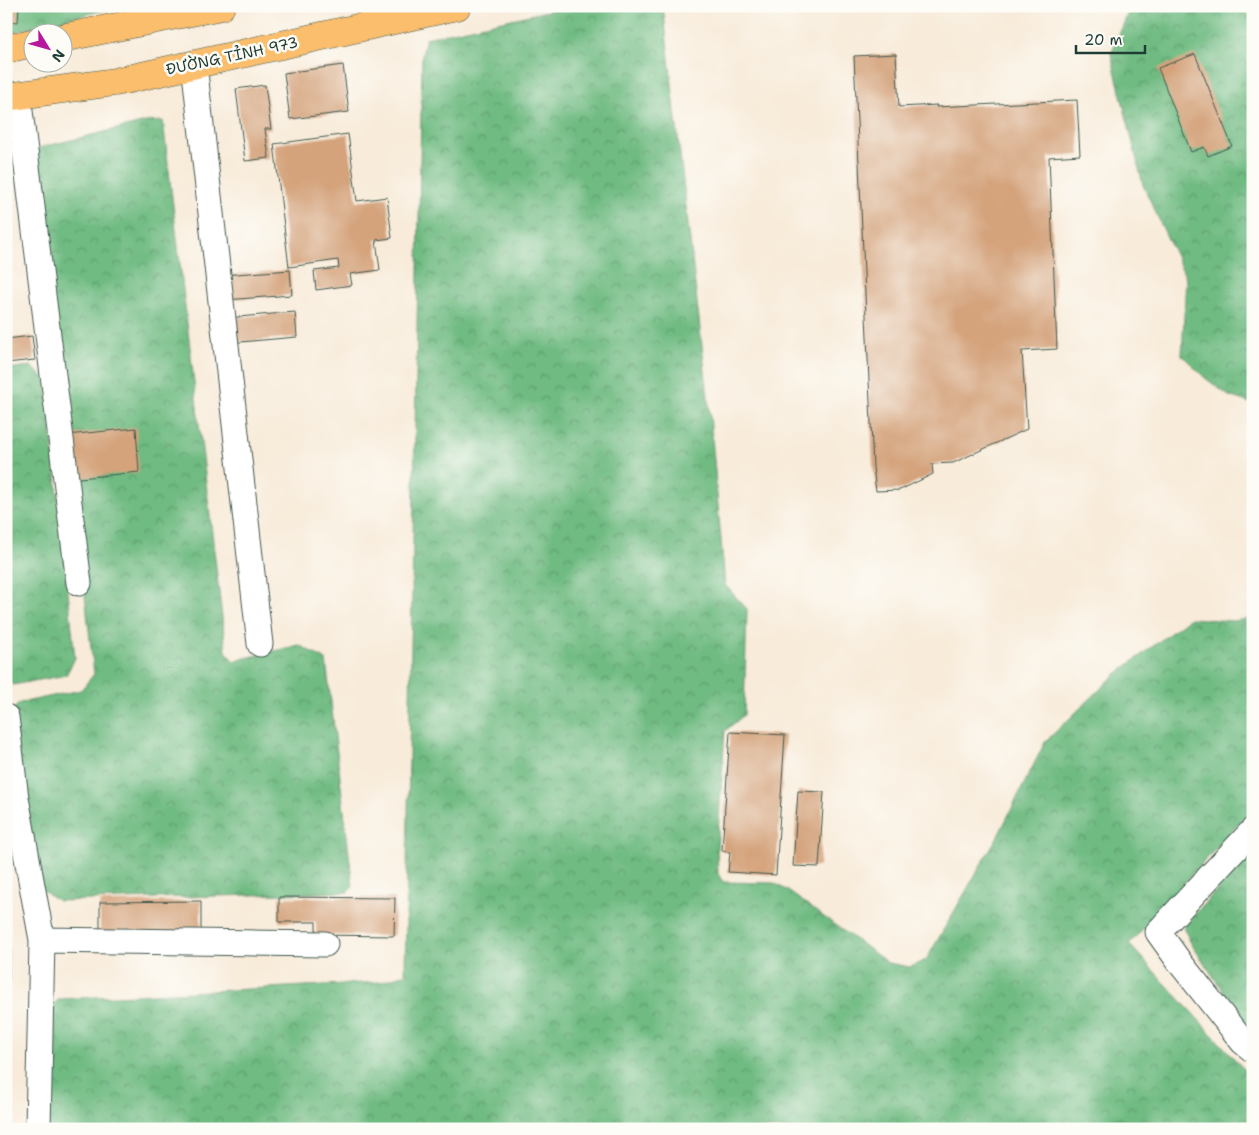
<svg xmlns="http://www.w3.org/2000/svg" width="1259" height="1135" font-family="'Shantell Sans',sans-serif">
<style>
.forest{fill:url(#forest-crowns);stroke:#487c5b}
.building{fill:#d4a37c}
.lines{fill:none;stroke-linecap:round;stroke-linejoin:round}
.minor-casing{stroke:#40574d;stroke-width:27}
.primary-casing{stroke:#40574d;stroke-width:29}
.minor{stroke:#fff;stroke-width:25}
.primary{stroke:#fabe6d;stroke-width:28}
.labels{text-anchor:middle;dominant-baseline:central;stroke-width:5;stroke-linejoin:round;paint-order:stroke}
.street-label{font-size:15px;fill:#1f3d34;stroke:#fdfcf7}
</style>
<defs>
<pattern id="forest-crowns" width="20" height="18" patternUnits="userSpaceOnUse" patternTransform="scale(1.25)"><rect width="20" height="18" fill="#70bb82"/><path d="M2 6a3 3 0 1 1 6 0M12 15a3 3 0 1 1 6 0" fill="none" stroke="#5b996b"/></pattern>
</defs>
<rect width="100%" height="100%" fill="#fdfcf7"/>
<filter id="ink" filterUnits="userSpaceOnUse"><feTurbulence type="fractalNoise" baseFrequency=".02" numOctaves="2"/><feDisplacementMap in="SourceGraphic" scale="10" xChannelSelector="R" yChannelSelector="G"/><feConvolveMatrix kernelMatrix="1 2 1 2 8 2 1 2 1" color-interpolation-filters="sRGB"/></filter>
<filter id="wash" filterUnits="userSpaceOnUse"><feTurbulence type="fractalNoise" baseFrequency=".0096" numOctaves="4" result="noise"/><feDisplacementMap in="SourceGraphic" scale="20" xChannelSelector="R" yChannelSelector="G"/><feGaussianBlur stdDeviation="1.12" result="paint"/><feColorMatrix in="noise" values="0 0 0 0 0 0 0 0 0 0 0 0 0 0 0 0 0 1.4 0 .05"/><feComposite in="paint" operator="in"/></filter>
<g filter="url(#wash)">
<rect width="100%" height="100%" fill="#f8ebd9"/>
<path class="forest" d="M6,6H121L6,34Z
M570,6H663L710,415L725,585L747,609L744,715L725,731L717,849L718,874L723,882L774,883L788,891L888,963L910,967L926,960L999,834L1045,742L1115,675L1190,618L1233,621L1253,618V808L1129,944L1253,1079V1129H48L51,1007L59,999L381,982L405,974L422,55L426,38Z
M1131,6H1239L1253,10V404L1229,396L1204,377L1182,355L1186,278L1143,185L1111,54Z
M163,121L226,651L233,661L299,645L326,660L353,887L348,892L58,901L41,889L11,711L20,703L81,690L94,674L34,149L146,122Z
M31,366L46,380L75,658L66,675L13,685L6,680V369Z
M1253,850V1035L1192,945L1183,927Z"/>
<g id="blocks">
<path class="building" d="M6,6H19L18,22L6,21Z
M896,54L899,107L937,105L936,107L1077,100L1080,155L1049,157L1057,349L1022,351L1027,429L953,463L932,464L933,474L900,490L876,491L873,467L854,56Z
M1195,54L1232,146L1208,156L1204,147L1191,152L1158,68Z
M343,65L349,112L290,119L284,73Z
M265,85L271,129H265L269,158L245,161L236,89Z
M348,134L357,201L387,197L392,238L376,240L380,270L350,274L352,285L316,290L314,271L339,268L338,260L289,267L274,144Z
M290,270L292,295L225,300L223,275Z
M295,312L297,337L229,343L227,318Z
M32,336L35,360L6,363V339Z
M136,428L139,472L70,479L67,435Z
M730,732L785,735L776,875L728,872L730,852L722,851Z
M798,791L824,792L819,867L793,866Z
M279,897L395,898L394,936L316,935V922H279Z
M201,901V932L100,934V902Z
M6,948H9V981H6Z"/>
</g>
</g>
<g filter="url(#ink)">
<use href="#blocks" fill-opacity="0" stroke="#40574d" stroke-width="1"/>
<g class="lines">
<defs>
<path id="minor" d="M194,64L260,644
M18,95L79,583
M6,717L16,798L42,940L38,1129
M1253,830L1158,932L1181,964L1243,1042L1253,1050
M42,940L325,944"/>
<path id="primary" d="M62,38L221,6
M6,49L32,43
M6,97L115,82L457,6"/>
</defs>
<use href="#minor" class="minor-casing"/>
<use href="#primary" class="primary-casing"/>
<use href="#minor" class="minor"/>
<use href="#primary" class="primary"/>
</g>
</g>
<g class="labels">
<g class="street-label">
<text transform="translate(232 56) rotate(-12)">ĐƯỜNG TỈNH 973</text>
</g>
</g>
<rect width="1259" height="1135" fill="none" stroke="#fdfcf7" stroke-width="25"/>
<g transform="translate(48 48) rotate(127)"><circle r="24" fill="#fdfcf7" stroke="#a4b0a9"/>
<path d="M0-4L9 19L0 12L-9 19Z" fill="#b5179e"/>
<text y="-8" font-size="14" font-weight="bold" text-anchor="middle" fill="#1f3d34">N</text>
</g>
<path d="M1076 45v8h69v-8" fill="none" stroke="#1f3d34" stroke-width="2.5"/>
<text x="1084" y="45" font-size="15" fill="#1f3d34" stroke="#fdfcf7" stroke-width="4" paint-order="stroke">20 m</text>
</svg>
